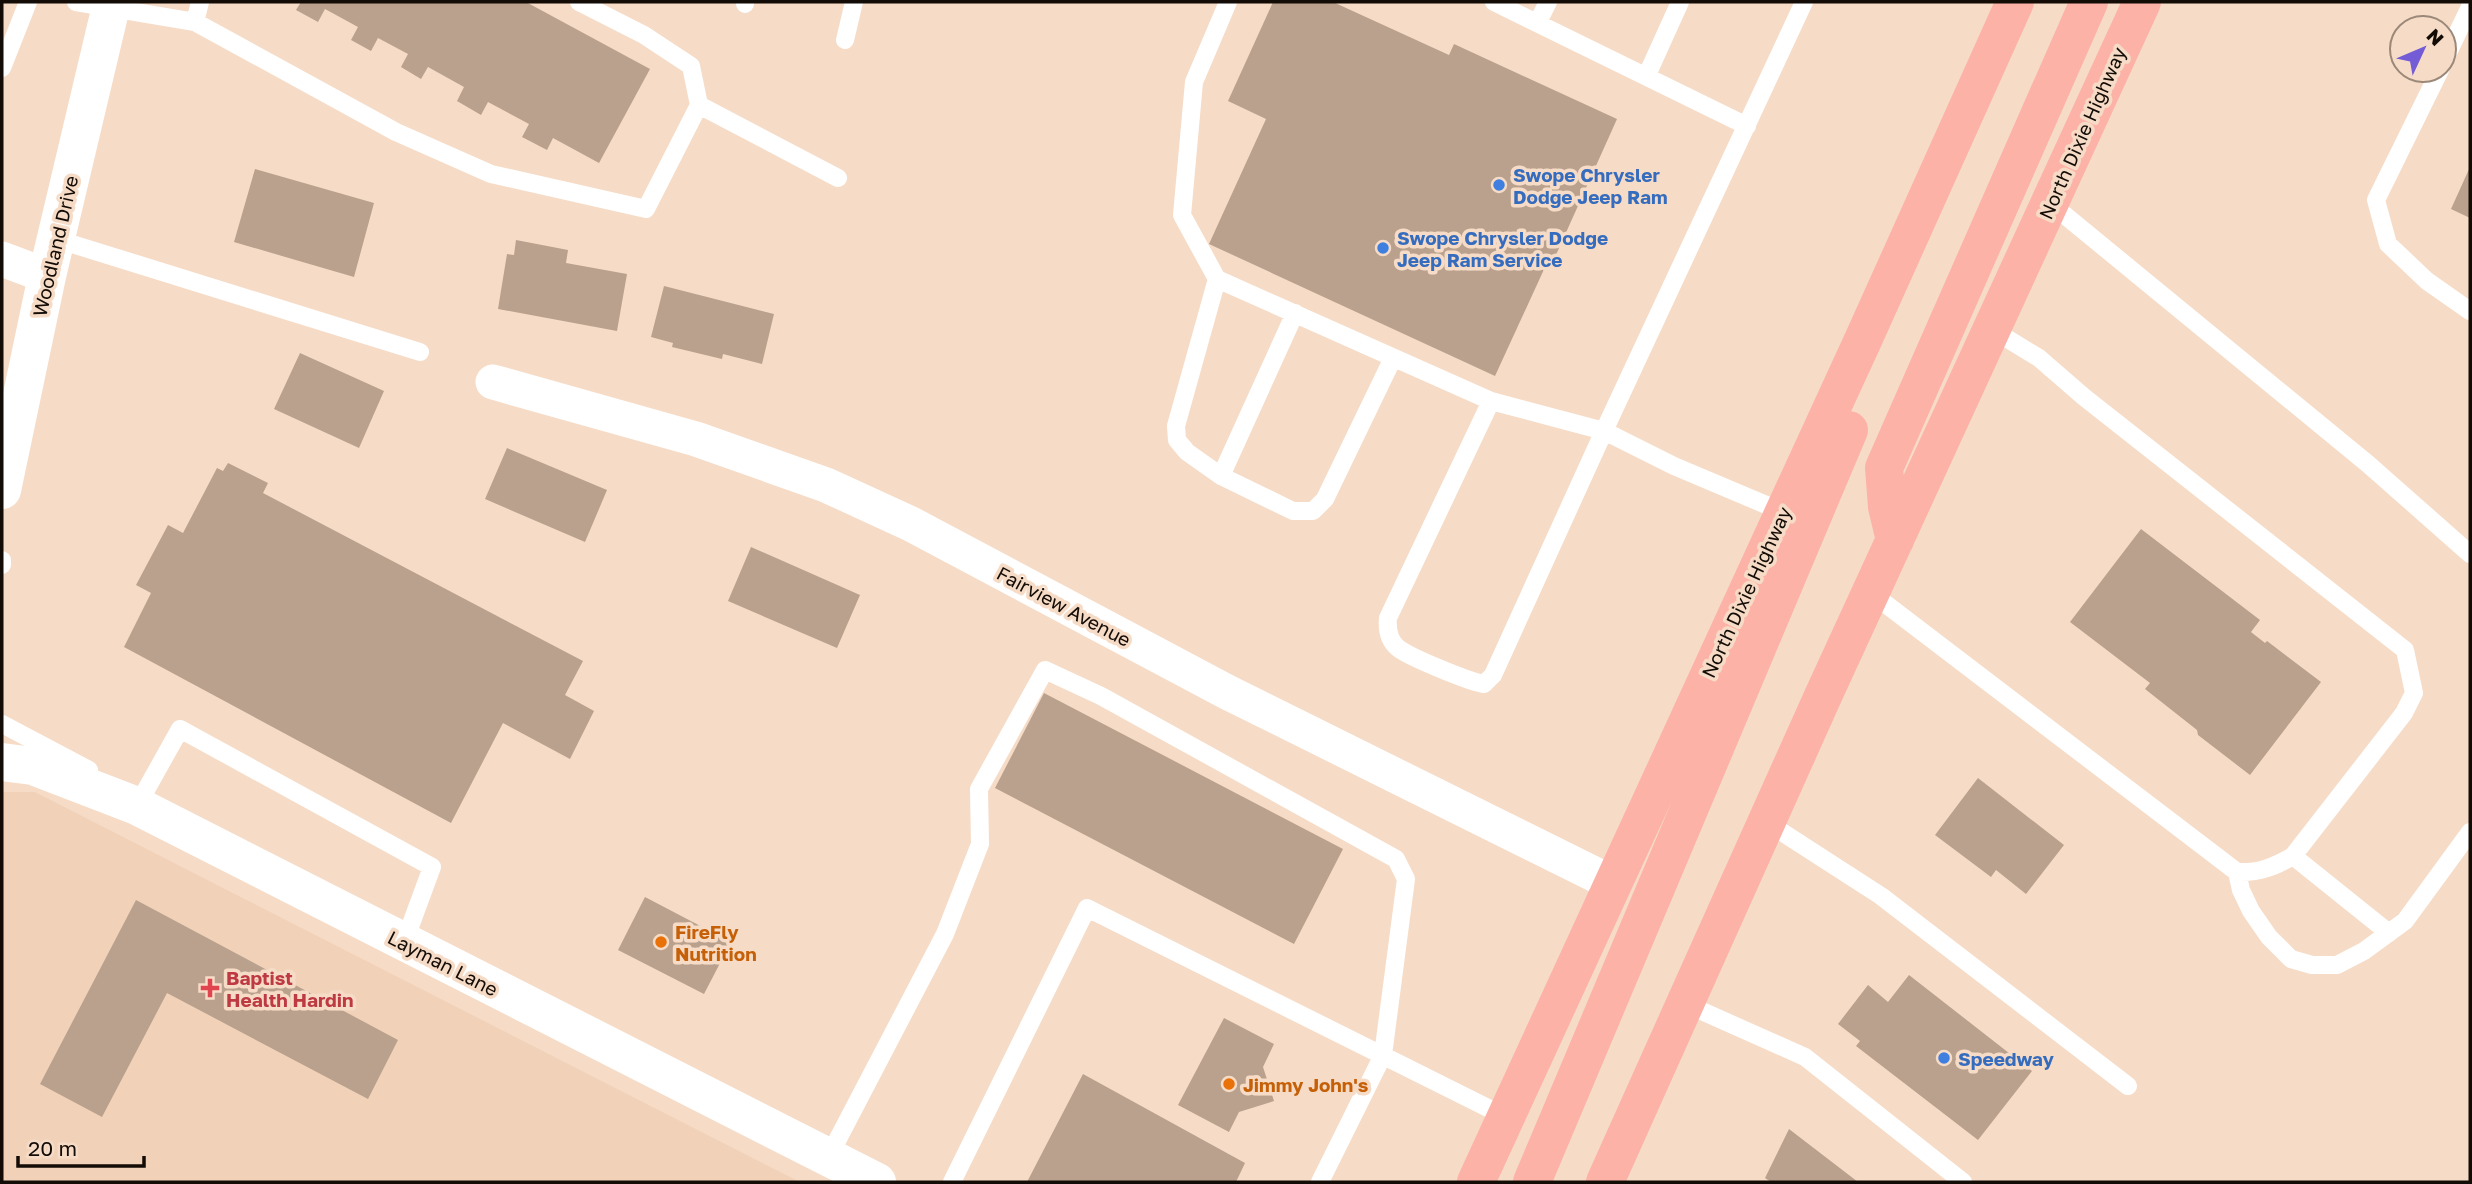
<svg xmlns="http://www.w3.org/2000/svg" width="2472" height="1184" font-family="'Golos Text',sans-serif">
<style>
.built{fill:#f1d1b7}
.building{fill:#b9a18d}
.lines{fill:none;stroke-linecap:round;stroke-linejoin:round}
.lane{stroke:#fff;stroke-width:18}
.street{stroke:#fff;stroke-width:35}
.secondary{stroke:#fff;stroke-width:38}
.primary{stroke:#fdb2a7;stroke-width:38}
.shop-dot{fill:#3f7fe0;stroke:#f6dcc7;stroke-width:2.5}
.food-dot{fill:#e8710a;stroke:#f6dcc7;stroke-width:2.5}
.health-dot{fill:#e0444e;stroke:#f6dcc7;stroke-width:2.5}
.labels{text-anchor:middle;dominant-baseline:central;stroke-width:7;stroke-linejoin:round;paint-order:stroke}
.street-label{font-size:19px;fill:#130b05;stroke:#f6dcc7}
.shop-label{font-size:19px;font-weight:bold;fill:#366cbe;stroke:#f6dcc7;text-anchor:start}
.food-label{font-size:19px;font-weight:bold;fill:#c56008;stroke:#f6dcc7;text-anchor:start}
.health-label{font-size:19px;font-weight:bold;fill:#be3a42;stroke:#f6dcc7;text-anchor:start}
</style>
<rect width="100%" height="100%" fill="#f6dcc7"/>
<path class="built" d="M2,792H35L800,1182H2Z"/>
<path class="building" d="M301,2H526L650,69L599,163L553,138L547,150L522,137L529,124L488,102L481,115L457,101L464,87L428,67L421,79L401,67L408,54L378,38L371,51L351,40L358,27L325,9L318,22L296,10Z
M1273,2H1333L1449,55L1454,44L1617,119L1551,266L1546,265L1495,376L1209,244L1266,119L1228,101Z
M2470,167V218L2451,209Z
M255,169L374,203L354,277L234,242Z
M516,240L568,250L566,263L627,274L617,331L498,309L507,254L514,255Z
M664,286L774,314L762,364L723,354L722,359L672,347L673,343L651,337Z
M300,353L384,391L359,448L274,409Z
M507,448L607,490L585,542L485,499Z
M228,463L268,483L263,493L583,661L565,695L594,711L570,759L503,723L451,823L124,647L151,593L136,585L168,525L183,533L217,468L223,471Z
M2141,529L2260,620L2251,632L2265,643L2267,641L2321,682L2250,775L2198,735L2197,730L2145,689L2150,683L2070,622Z
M751,547L860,595L837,648L728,601Z
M1044,693L1343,849L1294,944L995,788Z
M1978,778L2064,845L2026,894L1996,870L1991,877L1935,835Z
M645,897L731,942L704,994L618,950Z
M136,900L398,1040L368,1099L167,993L102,1117L40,1084Z
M1909,975L2032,1071L1978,1140L1856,1046L1860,1041L1838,1024L1868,985L1888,1002Z
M1224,1018L1274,1044L1263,1067L1274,1101L1239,1112L1229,1132L1178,1105Z
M1083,1074L1245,1163L1236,1182H1027Z
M1789,1129L1858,1182H1771L1765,1178Z"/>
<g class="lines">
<path class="lane" d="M76,2L195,22L396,132L491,174L646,209L699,105L691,66L644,35L579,2
M1228,2L1194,82L1182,215L1217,279L1491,401L1604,431L1493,675L1484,684C1470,682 1409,657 1398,648C1388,640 1387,629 1388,618L1491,401
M1494,2L1747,126
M745,4V2
M195,22L200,2
M1538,22L1548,2
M845,40L854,2
M2444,61L2470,7
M2,68L28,2
M2440,70L2376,200L2388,244L2427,281L2470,311
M1647,75L1680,2
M699,105L838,178
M2050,203L2368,464L2470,554
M56,239L420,352
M1217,279L1176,426L1177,440L1187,452L1221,476L1293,511H1313L1325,499L1393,358
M1221,476L1295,313
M1783,512L1674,466L1604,431L1804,2
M2,560V565
M1870,592L2237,872C2259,873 2274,867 2293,856L2404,713L2414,693L2405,650L2084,397L2039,358L1993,330
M2,724L89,770
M137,806L180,729L432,867L404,943
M1768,823L1881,896L2128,1086
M2293,856L2389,933
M2237,872L2241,890L2251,911L2269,937L2291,959L2312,965H2337L2364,951L2405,921L2470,832
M1686,1004L1805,1057L1963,1182
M828,1158L945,934L980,844L979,789L1045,670L1101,696L1396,859L1406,879L1383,1055L1320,1182
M952,1182L1087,908L1506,1117"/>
<path class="street" d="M2,259L47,276
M493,382L696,439L826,485L911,524L1227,692L1614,884"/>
<path class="secondary" d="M2,490L47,276L112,2
M2,762L33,766L137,806L877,1182"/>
<path class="primary" d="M1895,540L1887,507L1884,468L2089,2
M1476,1182L1863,340L2015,2
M1532,1182L1849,430
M1605,1182L1823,696L2142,2"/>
</g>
<g class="shop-dot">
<circle cx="1499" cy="185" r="7"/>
<circle cx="1383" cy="248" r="7"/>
<circle cx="1944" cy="1058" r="7"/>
</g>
<g class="food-dot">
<circle cx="661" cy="942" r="7"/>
<circle cx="1229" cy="1084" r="7"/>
</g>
<path class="health-dot" d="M206.5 977.5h7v7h7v7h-7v7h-7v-7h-7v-7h7z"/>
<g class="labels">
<g class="street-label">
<text transform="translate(2082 133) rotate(-66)">North Dixie Highway</text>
<text transform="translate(55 246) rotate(-77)">Woodland Drive</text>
<text transform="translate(1746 592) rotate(-65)">North Dixie Highway</text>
<text transform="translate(1064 606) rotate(28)">Fairview Avenue</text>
<text transform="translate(443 963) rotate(27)">Layman Lane</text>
</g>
<g class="shop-label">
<text x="1513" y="174">Swope Chrysler<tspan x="1513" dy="22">Dodge Jeep Ram</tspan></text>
<text x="1397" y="237">Swope Chrysler Dodge<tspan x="1397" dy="22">Jeep Ram Service</tspan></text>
<text x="1958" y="1058">Speedway</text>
</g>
<g class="food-label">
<text x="675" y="931">FireFly<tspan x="675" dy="22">Nutrition</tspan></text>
<text x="1243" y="1084">Jimmy John's</text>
</g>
<g class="health-label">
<text x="226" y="977">Baptist<tspan x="226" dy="22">Health Hardin</tspan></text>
</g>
</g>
<rect width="2472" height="1184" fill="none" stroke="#130b05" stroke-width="7"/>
<g transform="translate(2423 49) rotate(46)"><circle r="33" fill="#f6dcc7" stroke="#9b8879" stroke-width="2"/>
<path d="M0-5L12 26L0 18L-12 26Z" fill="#735cd6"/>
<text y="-10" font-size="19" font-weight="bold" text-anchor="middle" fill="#130b05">N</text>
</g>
<path d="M18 1156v10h126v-10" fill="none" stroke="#130b05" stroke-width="3.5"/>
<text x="28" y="1156" font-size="21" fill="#130b05" stroke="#f6dcc7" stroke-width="5" paint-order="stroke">20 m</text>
</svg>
